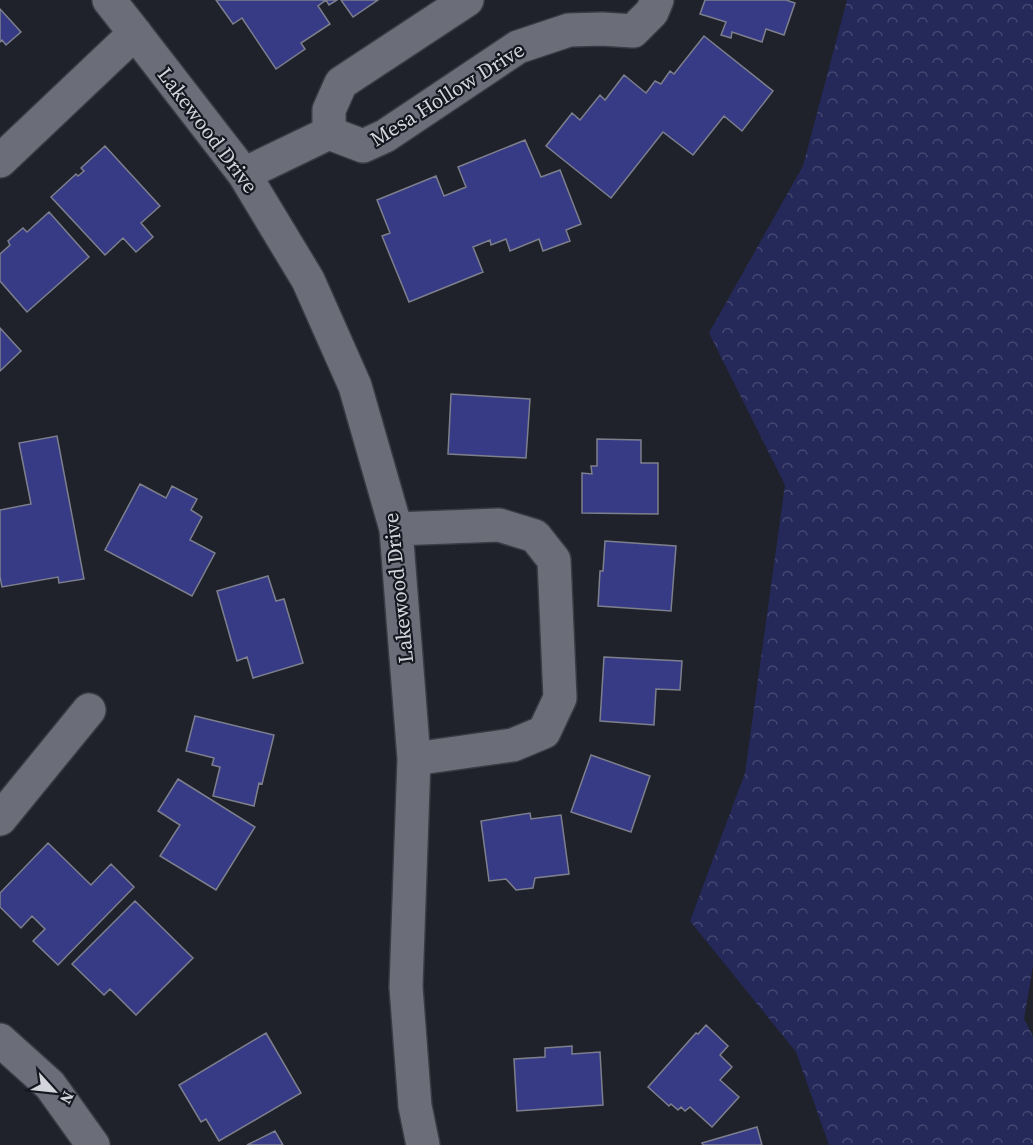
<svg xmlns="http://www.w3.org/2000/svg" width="1033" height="1145" font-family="'Source Serif 4',serif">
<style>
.forest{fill:url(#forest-crowns)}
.building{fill:#373b86;stroke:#7d808c;stroke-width:1.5}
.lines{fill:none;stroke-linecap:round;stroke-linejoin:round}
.minor-casing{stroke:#393b43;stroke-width:36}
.tertiary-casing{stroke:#393b43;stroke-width:36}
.minor{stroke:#6b6e79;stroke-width:33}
.tertiary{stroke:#6b6e79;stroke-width:33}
.labels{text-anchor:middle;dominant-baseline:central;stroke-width:4.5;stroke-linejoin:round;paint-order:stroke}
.street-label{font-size:21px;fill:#d3d5db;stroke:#161821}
</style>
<defs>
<pattern id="forest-crowns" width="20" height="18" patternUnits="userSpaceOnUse" patternTransform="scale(1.5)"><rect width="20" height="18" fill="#252959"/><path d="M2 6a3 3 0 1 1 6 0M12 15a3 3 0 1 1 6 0" fill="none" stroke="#444770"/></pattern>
</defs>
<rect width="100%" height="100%" fill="#1f212b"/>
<path class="forest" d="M847,0H1033V966L1024,1019L1033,1036V1145H829L796,1052L690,921L745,773L785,485L709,333L803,166Z"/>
<path class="building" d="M216,0H337L329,5L326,0L318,6L330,24L301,43L305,49L276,69L242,18L233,24Z
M341,0H378L353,17Z
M705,0H786L795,3L784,35L766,29L762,42L732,32L731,38L721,35L726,22L700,14Z
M0,9L21,32L6,45L2,40L0,42Z
M704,36L773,91L742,131L724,116L693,155L663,132L611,198L546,146L572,113L580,120L600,95L605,100L624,75L646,93L655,81L661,84L670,71L674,74Z
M525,140L541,177L560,170L581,224L566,230L570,241L543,251L539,239L510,251L506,239L491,245L490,240L473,247L483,272L409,302L382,236L390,233L377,200L436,176L444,196L466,187L458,167Z
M105,146L160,206L141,223L153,237L136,252L123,238L105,255L51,197L76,174L78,176L84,171L81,168Z
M49,212L89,257L27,312L0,281V254L10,245L8,241L17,233L23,228L27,232Z
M0,328L21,351L0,371Z
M451,394L530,399L526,458L448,454Z
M57,436L84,579L59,583L58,577L2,587L0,577V510L31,504L19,443Z
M597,439L641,440V463H658V514L582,513V473L592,474L591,466H597Z
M140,484L166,498L172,486L197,499L191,510L202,517L190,540L215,553L192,596L105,550Z
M605,541L676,546L671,611L598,606L600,571H603Z
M268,576L276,601L284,599L303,663L253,678L247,657L237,661L217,591Z
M604,657L682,661L680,690L656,689L654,725L600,721Z
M195,716L274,735L262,784L259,783L254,806L213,796L220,767L212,765L214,758L186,751Z
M591,755L650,776L631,832L571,812Z
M178,779L255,827L216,890L160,856L180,825L158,811Z
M530,813L531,819L561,815L569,874L535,878L533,888L516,890L506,879L489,881L481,821Z
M48,843L91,885L111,864L134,887L58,965L33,941L45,929L32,916L21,928L0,907V893Z
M135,901L193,958L136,1015L110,989L104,995L72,964Z
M706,1025L728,1046L720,1055L732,1067L720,1080L739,1097L712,1127L690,1107L685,1111L681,1107L678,1110L671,1104L669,1106L648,1087L696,1033L698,1034Z
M266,1033L301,1093L219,1141L206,1119L201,1122L179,1085Z
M572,1046V1054L600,1052L603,1105L517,1111L514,1059L545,1057V1048Z
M757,1127L762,1145H703L702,1143Z
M275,1131L283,1145H247Z"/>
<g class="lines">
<defs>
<path id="minor" d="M329,133V110L341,83L467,0
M0,161L135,33L244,174L308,280L355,386L396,529L414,759L406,987L415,1106L423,1145
M244,174L329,133L363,146L385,136L518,47L569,30L602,29L633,31L652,12L657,0
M396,529L499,525L535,536L554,560L560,698L544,732L513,745L414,759
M0,819L89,710
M0,1040L50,1085L93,1145"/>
<path id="tertiary" d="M109,0L135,33"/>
</defs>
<use href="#minor" class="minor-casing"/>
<use href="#tertiary" class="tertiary-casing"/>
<use href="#minor" class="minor"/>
<use href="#tertiary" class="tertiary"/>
</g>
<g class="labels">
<g class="street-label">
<text transform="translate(447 94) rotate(-32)">Mesa Hollow Drive</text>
<text transform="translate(208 130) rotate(53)">Lakewood Drive</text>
<text transform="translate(398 588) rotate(-96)">Lakewood Drive</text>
</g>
</g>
<g transform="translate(54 1091) rotate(117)" stroke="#161821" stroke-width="4.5" paint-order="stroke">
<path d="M0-4.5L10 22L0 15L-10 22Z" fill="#d3d5db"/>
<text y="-9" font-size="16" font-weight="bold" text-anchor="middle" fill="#d3d5db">N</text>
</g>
</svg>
